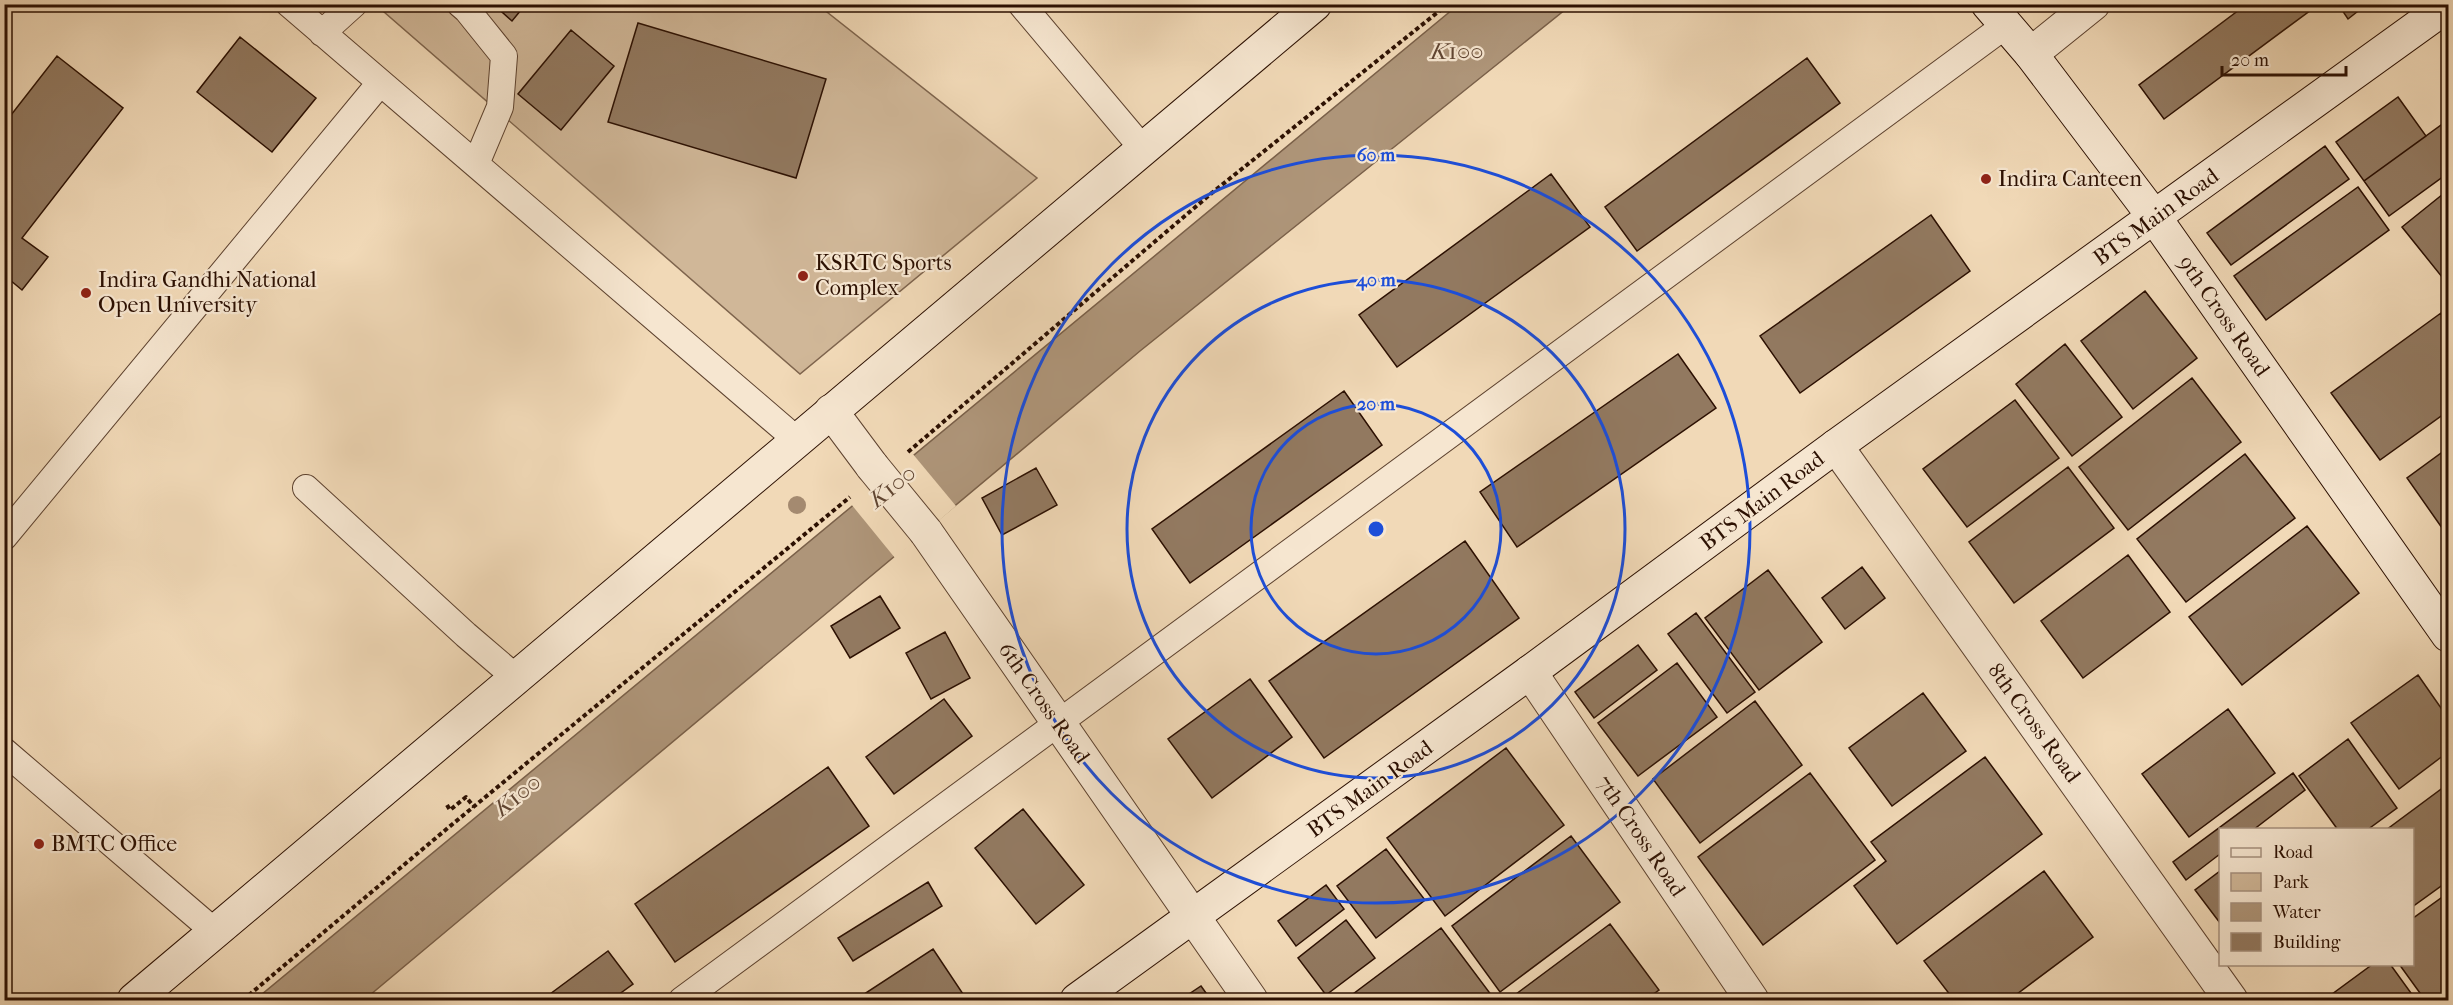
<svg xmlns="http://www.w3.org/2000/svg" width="2453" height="1005" font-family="'IM FELL French Canon',serif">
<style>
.green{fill:#d0b798;stroke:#7e644d;stroke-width:1.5}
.water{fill:#ae9579;stroke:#7a6049;stroke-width:1.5}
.pier{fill:#f1d9b7}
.building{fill:#927960;stroke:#2c1002;stroke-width:1.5}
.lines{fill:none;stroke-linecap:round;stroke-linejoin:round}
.lane-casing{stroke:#5d422f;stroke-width:28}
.street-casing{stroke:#5d422f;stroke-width:35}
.secondary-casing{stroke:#2c1002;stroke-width:35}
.path{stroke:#2c1002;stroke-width:4;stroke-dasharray:4.5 3;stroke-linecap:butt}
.lane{stroke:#f6e6d0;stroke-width:26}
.street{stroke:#f6e6d0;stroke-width:33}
.secondary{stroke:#f6e6d0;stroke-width:33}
.street-bridge-casing{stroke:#5d422f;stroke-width:35;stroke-linecap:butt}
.street-bridge{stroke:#f6e6d0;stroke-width:33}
.tree{fill:#a48a70}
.ring{fill:none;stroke:#1d4ed8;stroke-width:3}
.poi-dot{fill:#8f2418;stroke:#f6e6d0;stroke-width:2}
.labels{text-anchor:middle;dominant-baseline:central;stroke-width:4.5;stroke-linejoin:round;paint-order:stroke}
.poi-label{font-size:22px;fill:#2c1002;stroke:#f6e6d0;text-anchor:start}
.street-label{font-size:22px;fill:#2c1002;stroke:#f6e6d0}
.water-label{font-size:24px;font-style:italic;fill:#604532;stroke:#f6e6d0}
.centre{fill:#1d4ed8;stroke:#f6e6d0;stroke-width:3}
.ring-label{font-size:18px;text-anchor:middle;font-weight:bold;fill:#1d4ed8;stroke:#f6e6d0;stroke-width:4.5;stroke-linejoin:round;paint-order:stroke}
</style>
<rect width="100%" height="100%" fill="#f1d9b7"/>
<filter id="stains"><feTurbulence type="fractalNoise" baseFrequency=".00333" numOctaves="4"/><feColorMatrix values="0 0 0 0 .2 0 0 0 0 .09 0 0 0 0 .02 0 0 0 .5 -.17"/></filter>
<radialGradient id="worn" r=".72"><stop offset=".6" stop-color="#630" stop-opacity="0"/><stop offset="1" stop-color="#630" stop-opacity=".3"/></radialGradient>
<path class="green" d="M376,5H818L1037,178L800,374Z"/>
<path class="water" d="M1458,5H1571L1140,351L364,1000H255Z"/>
<path class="pier" d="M912,453L956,506L895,558L851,504Z"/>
<path class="building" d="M493,4H526L512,21Z
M2247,4H2307L2311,10L2164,119L2139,85Z
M2338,4H2367L2348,19Z
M638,23L826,79L796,178L608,122Z
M571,30L614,66L561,130L518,94Z
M240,37L316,98L272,152L197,92Z
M57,56L123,108L22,238L48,257L22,290L4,275V124Z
M1807,58L1840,103L1637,251L1605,207Z
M2398,97L2426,136L2364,181L2336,142Z
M2448,120V173L2389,216L2364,181Z
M2325,146L2349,179L2231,265L2207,233Z
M1551,174L1590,227L1397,367L1359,315Z
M2358,187L2389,230L2266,320L2234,276Z
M2448,190V280L2446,282L2402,227Z
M1931,215L1970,271L1800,393L1760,336Z
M2145,291L2197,358L2133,409L2081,341Z
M2441,313L2448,324V411L2380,460L2331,393Z
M2065,344L2122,417L2072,456L2016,384Z
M1678,354L1716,408L1517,547L1480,492Z
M2192,378L2241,442L2128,530L2079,467Z
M1344,391L1382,445L1190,583L1152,529Z
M2015,400L2059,458L1967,527L1923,469Z
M2448,448V534L2447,535L2407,478Z
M2245,454L2295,518L2186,602L2137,539Z
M2068,467L2114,528L2014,603L1969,542Z
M1036,468L1057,505L1002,535L982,498Z
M2307,526L2359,593L2242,685L2189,617Z
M1465,541L1519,618L1324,758L1269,681Z
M2128,555L2170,612L2083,678L2041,621Z
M1862,567L1885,598L1845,629L1822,598Z
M1768,570L1822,642L1759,690L1705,618Z
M880,596L900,628L850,658L831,626Z
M1696,613L1755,692L1727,713L1668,634Z
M945,632L970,678L931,699L906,653Z
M1638,645L1657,670L1594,718L1575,692Z
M1677,663L1717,717L1638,776L1598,723Z
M2418,675L2448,718V752L2399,789L2351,723Z
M1250,679L1292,737L1212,798L1168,739Z
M1923,693L1966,751L1892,806L1849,748Z
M944,699L972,736L894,794L866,757Z
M1755,701L1802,765L1700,843L1653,779Z
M2228,709L2275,773L2189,837L2142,774Z
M2348,739L2397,808L2367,830H2338L2299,776Z
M1506,748L1564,825L1445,916L1387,838Z
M1985,757L2042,834L1897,944L1854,886L1886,861L1871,842Z
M828,767L869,826L675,962L635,904Z
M1810,773L1875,860L1763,945L1698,857Z
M2293,773L2305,790L2253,830H2220V854L2186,880L2173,862Z
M2448,784V881L2412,907V830H2386Z
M1023,809L1084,885L1036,924L975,848Z
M1571,836L1620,902L1500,992L1452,926Z
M1386,849L1425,900L1376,938L1337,886Z
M2044,871L2093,937L2009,1000H1954L1924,961Z
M2220,871V923L2195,890Z
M928,882L942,906L853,961L838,938Z
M1326,885L1344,909L1296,946L1278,921Z
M2448,893V1000H2425L2399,964H2412V919Z
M1346,920L1375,958L1326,995L1298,958Z
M1610,924L1659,990L1645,1000H1508Z
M1441,928L1492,996L1486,1000H1345Z
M933,949L967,1000H855Z
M608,951L633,984L611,1000H542Z
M2373,964H2390L2416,1000H2324Z
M1201,986L1211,1000H1180Z"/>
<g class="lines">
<defs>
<path id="lane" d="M289,4L797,440
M460,4L467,10L504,56L500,107L476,164
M1021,4L1143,149
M322,33L354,4
M306,488L466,635L515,677
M4,537L380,83
M4,751L215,932
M682,1000L2006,25"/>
<path id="street" d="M2031,54L2093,4
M831,411L872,466
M1836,446L2231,1000
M926,532L1251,1000
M1530,672L1752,1000"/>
<path id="secondary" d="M1988,4L2031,54L2155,218L2448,635
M134,1000L1315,4
M1077,1000L1530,672L1836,446L2448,5"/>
</defs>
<use href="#lane" class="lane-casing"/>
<use href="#street" class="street-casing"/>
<use href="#secondary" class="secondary-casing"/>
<path class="path" d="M908,452L1213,192L1448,4
M447,805L450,810L466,797L474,807
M243,1000L449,827L850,497"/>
<use href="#lane" class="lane"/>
<use href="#street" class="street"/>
<use href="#secondary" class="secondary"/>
<defs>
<path id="street-bridge" d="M872,466L926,532"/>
</defs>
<use href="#street-bridge" class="street-bridge-casing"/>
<use href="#street-bridge" class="street-bridge"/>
</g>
<circle class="tree" cx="797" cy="505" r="9"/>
<g class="ring">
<circle cx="1376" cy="529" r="125"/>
<circle cx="1376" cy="529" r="249"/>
<circle cx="1376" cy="529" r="374"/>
</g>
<g class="poi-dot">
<circle cx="1986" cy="179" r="6"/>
<circle cx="803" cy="276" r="6"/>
<circle cx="86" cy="293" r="6"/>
<circle cx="39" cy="844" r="6"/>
</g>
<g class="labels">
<g class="poi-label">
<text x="1998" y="179">Indira Canteen</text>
<text x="815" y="263">KSRTC Sports<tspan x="815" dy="25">Complex</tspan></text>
<text x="98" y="280">Indira Gandhi National<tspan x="98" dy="25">Open University</tspan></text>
<text x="51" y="844">BMTC Office</text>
</g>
<g class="street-label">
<text transform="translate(2156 217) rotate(-36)">BTS Main Road</text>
<text transform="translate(2224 316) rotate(55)">9th Cross Road</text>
<text transform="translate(1762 501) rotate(-37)">BTS Main Road</text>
<text transform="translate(1044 703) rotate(55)">6th Cross Road</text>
<text transform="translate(2034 723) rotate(54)">8th Cross Road</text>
<text transform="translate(1370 789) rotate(-36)">BTS Main Road</text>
<text transform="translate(1641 836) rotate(56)">7th Cross Road</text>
</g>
<g class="water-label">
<text x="1457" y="51">K100</text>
<text transform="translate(892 486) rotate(-39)">K100</text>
<text transform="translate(517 795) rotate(-39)">K100</text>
</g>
</g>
<circle cx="1376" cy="529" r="9" class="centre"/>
<g class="ring-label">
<text x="1376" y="161">60 m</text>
<text x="1376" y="286">40 m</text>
<text x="1376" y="410">20 m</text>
</g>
<rect width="2453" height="1005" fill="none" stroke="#f1d9b7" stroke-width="24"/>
<rect x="6" y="6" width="2441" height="993" fill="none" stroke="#2c1002" stroke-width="3"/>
<rect x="12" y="12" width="2429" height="981" fill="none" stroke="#2c1002" stroke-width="1.5"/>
<rect x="2219" y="828" width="195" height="138" fill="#f6e6d0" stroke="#a5907e" stroke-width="1.5"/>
<rect x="2231" y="848" width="30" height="9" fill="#f6e6d0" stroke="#a5907e" stroke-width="1.5"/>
<text x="2273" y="858" font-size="18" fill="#2c1002">Road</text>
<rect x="2231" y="873" width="30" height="18" fill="#d0b798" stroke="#a5907e" stroke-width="1.5"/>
<text x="2273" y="888" font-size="18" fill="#2c1002">Park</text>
<rect x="2231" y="903" width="30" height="18" fill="#ae9579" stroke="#a5907e" stroke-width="1.5"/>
<text x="2273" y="918" font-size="18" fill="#2c1002">Water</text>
<rect x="2231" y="933" width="30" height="18" fill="#927960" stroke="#a5907e" stroke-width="1.5"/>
<text x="2273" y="948" font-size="18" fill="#2c1002">Building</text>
<path d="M2222 66v9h124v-9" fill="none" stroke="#2c1002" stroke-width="3"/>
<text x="2231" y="66" font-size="18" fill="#2c1002" stroke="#f6e6d0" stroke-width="4.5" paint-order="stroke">20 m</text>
<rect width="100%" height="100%" filter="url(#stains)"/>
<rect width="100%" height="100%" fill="url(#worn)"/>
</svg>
